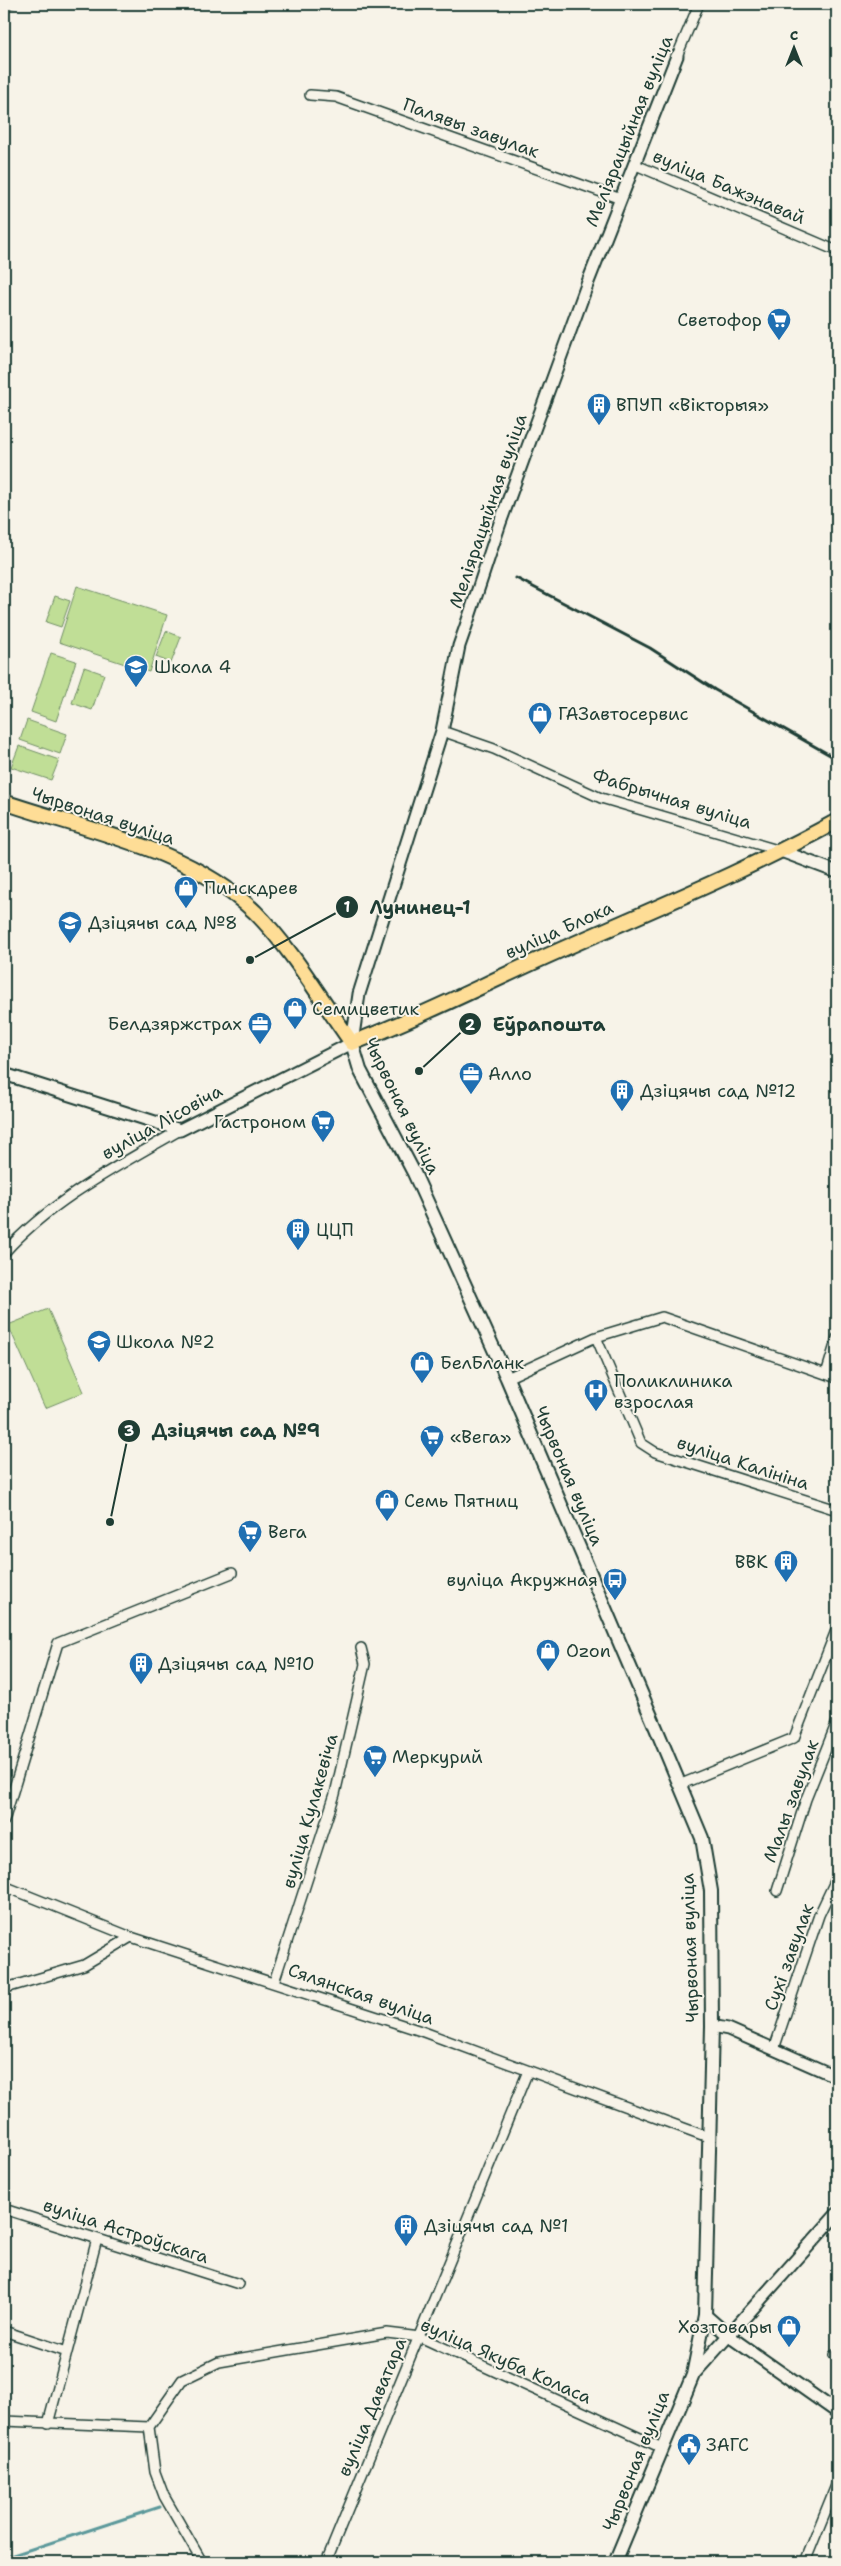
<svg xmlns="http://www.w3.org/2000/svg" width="841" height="2566" font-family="'Shantell Sans',sans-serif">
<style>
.green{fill:#c0de96;stroke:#708e65}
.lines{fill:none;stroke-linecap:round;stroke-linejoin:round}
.stream{stroke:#5c999b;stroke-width:3}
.minor-casing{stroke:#1f3d34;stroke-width:12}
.tertiary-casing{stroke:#1f3d34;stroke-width:15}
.secondary-casing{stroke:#1f3d34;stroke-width:16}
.primary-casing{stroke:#1f3d34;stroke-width:18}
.minor{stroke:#f7f3e8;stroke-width:9}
.tertiary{stroke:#f7f3e8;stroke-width:11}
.secondary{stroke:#f7f3e8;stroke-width:12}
.primary{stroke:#fedd96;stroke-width:14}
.rail{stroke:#1f3d34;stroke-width:3}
.labels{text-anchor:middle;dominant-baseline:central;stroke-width:4;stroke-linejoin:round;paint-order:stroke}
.street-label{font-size:18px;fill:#1f3d34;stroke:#f7f3e8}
.poi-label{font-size:18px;fill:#1f3d34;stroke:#f7f3e8;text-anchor:start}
.leader{fill:none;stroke:#1f3d34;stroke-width:2}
.callout-dot{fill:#1f3d34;stroke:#f7f3e8;stroke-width:2}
.mark-label{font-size:15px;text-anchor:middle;font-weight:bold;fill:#fff}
.callout-label{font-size:19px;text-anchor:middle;font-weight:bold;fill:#1f3d34;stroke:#f7f3e8;stroke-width:4;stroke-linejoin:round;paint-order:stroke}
</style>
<rect width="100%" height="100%" fill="#f7f3e8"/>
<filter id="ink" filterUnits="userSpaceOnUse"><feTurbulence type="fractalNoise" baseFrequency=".02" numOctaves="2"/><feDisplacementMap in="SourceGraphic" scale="10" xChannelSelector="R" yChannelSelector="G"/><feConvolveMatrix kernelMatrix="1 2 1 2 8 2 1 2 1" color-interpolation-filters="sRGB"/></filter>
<g filter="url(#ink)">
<path class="green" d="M77,586L167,615L149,672L59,642Z
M55,596L70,601L61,627L46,622Z
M166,631L181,637L171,663L156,657Z
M51,653L76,661L56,721L31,712Z
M84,667L104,674L92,710L72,703Z
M27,720L67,734L60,754L20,740Z
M19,746L59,760L51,780L11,767Z
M48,1309L84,1392L45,1408L8,1325Z"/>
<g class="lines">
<path class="stream" d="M4,2558L160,2507"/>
<defs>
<path id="minor" d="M677,56L699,4
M310,95L336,97L621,199
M636,165L837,251
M442,731L494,749L601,798L781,851
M4,1253C51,1200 118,1166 180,1130
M837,1253V1254
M596,1337L641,1443L655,1452L837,1510
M826,1374L837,1338
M507,1378L596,1337L662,1317L837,1378
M679,1785L794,1738L837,1628
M4,1821L58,1643L232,1573
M4,1886L131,1937L421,2031L708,2137
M777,1891L806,1799L837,1722
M274,1982L335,1794L365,1664L361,1648
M4,1992L6,1988L84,1965L131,1937
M774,2049L819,1915L837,1877
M4,2209L239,2284
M4,2331L67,2352
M834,2355L837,2356
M4,2421L149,2427
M48,2424L97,2239
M202,2562L164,2496L155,2472L149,2427L182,2380L219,2362L387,2333L420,2337L662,2448
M326,2562L528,2071
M805,2562L837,2483"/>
<path id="tertiary" d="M781,851L837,872
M4,1074L180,1130L352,1043L359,994L442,731L459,646L466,626L500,523L588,282L677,56
M712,2026L728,2029L837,2077
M705,2315L729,2336L837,2412
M693,2375L837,2214"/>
<path id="secondary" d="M352,1043L360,1070L414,1173L507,1378L656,1728L702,1838L711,1891L712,2026L705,2315L693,2375L615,2562"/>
<path id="primary" d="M4,802C89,831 188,848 255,912C293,950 321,1000 352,1043C422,1017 488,982 556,952C650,910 747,871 837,821"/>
</defs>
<use href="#minor" class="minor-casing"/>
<use href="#tertiary" class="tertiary-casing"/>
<use href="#secondary" class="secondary-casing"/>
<use href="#primary" class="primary-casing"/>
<use href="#minor" class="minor"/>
<use href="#tertiary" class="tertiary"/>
<use href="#secondary" class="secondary"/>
<use href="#primary" class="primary"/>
<path class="rail" d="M4,9L20,4
M516,578L650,648L715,690L837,759"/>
</g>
</g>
<defs>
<symbol id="supermarket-pin" viewBox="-11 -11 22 30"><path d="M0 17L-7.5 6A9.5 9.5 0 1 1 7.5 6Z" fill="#1f6fb2" stroke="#f7f3e8"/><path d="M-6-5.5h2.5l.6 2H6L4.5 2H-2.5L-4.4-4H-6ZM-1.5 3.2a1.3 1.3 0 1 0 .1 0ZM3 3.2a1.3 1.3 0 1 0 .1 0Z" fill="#fff"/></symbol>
<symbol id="building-pin" viewBox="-11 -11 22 30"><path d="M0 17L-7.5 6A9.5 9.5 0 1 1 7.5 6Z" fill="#1f6fb2" stroke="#f7f3e8"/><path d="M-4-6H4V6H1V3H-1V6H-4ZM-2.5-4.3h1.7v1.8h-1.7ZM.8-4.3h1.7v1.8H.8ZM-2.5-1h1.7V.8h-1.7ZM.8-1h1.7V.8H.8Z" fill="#fff"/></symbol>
<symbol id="school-pin" viewBox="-11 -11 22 30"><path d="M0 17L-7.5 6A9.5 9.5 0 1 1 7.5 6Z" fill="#1f6fb2" stroke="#f7f3e8"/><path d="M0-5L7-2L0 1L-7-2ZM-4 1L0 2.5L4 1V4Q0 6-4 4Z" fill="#fff"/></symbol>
<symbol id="shop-pin" viewBox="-11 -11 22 30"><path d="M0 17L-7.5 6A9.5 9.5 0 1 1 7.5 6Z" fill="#1f6fb2" stroke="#f7f3e8"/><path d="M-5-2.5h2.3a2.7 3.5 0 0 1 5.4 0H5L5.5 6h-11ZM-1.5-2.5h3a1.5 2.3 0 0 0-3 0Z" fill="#fff"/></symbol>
<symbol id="office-pin" viewBox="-11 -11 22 30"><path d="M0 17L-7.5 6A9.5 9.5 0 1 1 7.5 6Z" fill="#1f6fb2" stroke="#f7f3e8"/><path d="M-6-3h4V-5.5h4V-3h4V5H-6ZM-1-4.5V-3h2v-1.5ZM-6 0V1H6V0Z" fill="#fff"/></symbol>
<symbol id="hospital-pin" viewBox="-11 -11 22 30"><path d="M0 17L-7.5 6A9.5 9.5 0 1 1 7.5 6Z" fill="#1f6fb2" stroke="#f7f3e8"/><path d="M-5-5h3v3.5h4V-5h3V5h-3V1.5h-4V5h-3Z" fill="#fff"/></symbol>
<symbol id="bus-pin" viewBox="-11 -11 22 30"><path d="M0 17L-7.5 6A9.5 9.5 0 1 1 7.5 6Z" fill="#1f6fb2" stroke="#f7f3e8"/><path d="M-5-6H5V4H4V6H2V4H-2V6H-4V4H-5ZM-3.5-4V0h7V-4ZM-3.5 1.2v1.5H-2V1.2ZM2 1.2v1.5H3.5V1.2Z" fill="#fff"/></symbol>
<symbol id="civic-pin" viewBox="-11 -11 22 30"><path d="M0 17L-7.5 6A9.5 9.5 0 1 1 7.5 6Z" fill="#1f6fb2" stroke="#f7f3e8"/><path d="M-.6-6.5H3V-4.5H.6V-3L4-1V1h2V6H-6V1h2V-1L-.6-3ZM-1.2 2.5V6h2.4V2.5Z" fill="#fff"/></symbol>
</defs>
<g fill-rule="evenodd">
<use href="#supermarket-pin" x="765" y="306" width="28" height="38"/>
<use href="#building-pin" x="585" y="391" width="28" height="38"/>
<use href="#school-pin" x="122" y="653" width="28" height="38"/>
<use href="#shop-pin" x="526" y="700" width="28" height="38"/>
<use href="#shop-pin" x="172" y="874" width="28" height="38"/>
<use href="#school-pin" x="56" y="909" width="28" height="38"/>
<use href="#shop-pin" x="281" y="995" width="28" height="38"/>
<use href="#office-pin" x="246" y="1010" width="28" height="38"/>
<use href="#office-pin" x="457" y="1060" width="28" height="38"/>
<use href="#building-pin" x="608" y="1077" width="28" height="38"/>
<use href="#supermarket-pin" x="309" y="1108" width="28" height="38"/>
<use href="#building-pin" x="284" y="1216" width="28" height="38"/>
<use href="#school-pin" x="85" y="1328" width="28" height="38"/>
<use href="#shop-pin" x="408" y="1349" width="28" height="38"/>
<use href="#hospital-pin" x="582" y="1377" width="28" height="38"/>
<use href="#supermarket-pin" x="418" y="1423" width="28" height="38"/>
<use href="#shop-pin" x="373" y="1487" width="28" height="38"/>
<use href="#supermarket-pin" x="236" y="1518" width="28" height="38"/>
<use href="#building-pin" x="772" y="1548" width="28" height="38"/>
<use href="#bus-pin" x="601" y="1566" width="28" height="38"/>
<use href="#shop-pin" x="534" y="1637" width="28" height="38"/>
<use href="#building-pin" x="127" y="1650" width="28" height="38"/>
<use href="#supermarket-pin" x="361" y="1743" width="28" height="38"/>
<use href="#building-pin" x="392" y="2212" width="28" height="38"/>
<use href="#shop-pin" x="775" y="2313" width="28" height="38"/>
<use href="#civic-pin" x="675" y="2431" width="28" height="38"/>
</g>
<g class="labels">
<g class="street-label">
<text transform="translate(471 128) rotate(20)">Палявы завулак</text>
<text transform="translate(629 131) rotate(-68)">Меліярацыйная вуліца</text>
<text transform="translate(729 187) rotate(23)">вуліца Бажэнавай</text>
<text transform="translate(488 511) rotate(-71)">Меліярацыйная вуліца</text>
<text transform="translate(672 799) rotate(17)">Фабрычная вуліца</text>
<text transform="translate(103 816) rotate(18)">Чырвоная вуліца</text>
<text transform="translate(559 930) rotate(-24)">вуліца Блока</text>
<text transform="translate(402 1106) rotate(64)">Чырвоная вуліца</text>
<text transform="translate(162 1122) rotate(-29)">вуліца Лісовіча</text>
<text transform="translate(743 1463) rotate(18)">вуліца Калініна</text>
<text transform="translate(569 1476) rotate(67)">Чырвоная вуліца</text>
<text transform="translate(791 1801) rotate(-70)">Малы завулак</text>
<text transform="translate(310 1811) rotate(-74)">вуліца Кулакевіча</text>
<text transform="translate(690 1948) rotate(-92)">Чырвоная вуліца</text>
<text transform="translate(789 1957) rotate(-70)">Сухі завулак</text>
<text transform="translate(361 1994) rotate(19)">Сялянская вуліца</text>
<text transform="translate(126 2231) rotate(18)">вуліца Астроўскага</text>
<text transform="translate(506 2361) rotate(24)">вуліца Якуба Коласа</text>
<text transform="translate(372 2407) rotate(-67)">вуліца Даватара</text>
<text transform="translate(636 2461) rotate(-68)">Чырвоная вуліца</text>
</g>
<g class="poi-label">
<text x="762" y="320" text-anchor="end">Светофор</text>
<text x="616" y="405">ВПУП «Вікторыя»</text>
<text x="154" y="667">Школа 4</text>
<text x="558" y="714">ГАЗавтосервис</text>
<text x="204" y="888">Пинскдрев</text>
<text x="88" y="923">Дзіцячы сад №8</text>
<text x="312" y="1009">Семицветик</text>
<text x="242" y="1024" text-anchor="end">Белдзяржстрах</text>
<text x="488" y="1074">Алло</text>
<text x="640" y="1091">Дзіцячы сад №12</text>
<text x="306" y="1122" text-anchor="end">Гастроном</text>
<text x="316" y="1230">ЦЦП</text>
<text x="116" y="1342">Школа №2</text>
<text x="440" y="1363">БелБланк</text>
<text x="614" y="1381">Поликлиника<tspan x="614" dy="21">взрослая</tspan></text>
<text x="450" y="1437">«Вега»</text>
<text x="404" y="1501">Семь Пятниц</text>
<text x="268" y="1532">Вега</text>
<text x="768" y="1562" text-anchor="end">ВВК</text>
<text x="598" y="1580" text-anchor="end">вуліца Акружная</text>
<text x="566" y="1651">Ozon</text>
<text x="158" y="1664">Дзіцячы сад №10</text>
<text x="392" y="1757">Меркурий</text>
<text x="424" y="2226">Дзіцячы сад №1</text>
<text x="772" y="2327" text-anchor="end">Хозтовары</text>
<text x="706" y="2445">ЗАГС</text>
</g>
</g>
<path class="leader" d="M250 960L347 907M419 1071L470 1024M110 1522L129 1431"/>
<g class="callout-dot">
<circle cx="250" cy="960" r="5"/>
<circle cx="419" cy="1071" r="5"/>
<circle cx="110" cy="1522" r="5"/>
<circle cx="347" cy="907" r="12"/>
<circle cx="470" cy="1024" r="12"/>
<circle cx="129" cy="1431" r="12"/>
</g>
<g class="mark-label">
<text x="347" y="912">1</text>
<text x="470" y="1030">2</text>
<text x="129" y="1436">3</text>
</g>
<g class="callout-label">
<text x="420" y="914">Лунинец-1</text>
<text x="549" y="1031">Еўрапошта</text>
<text x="236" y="1437">Дзіцячы сад №9</text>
</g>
<rect width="841" height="2566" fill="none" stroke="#f7f3e8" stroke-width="20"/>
<rect x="10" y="10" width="821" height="2546" fill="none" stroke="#1f3d34" stroke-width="2" filter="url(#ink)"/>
<g transform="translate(794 48)" stroke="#f7f3e8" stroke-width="4" paint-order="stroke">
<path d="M0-4L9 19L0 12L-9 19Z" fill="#1f3d34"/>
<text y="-8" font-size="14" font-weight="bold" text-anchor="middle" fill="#1f3d34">С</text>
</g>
</svg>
